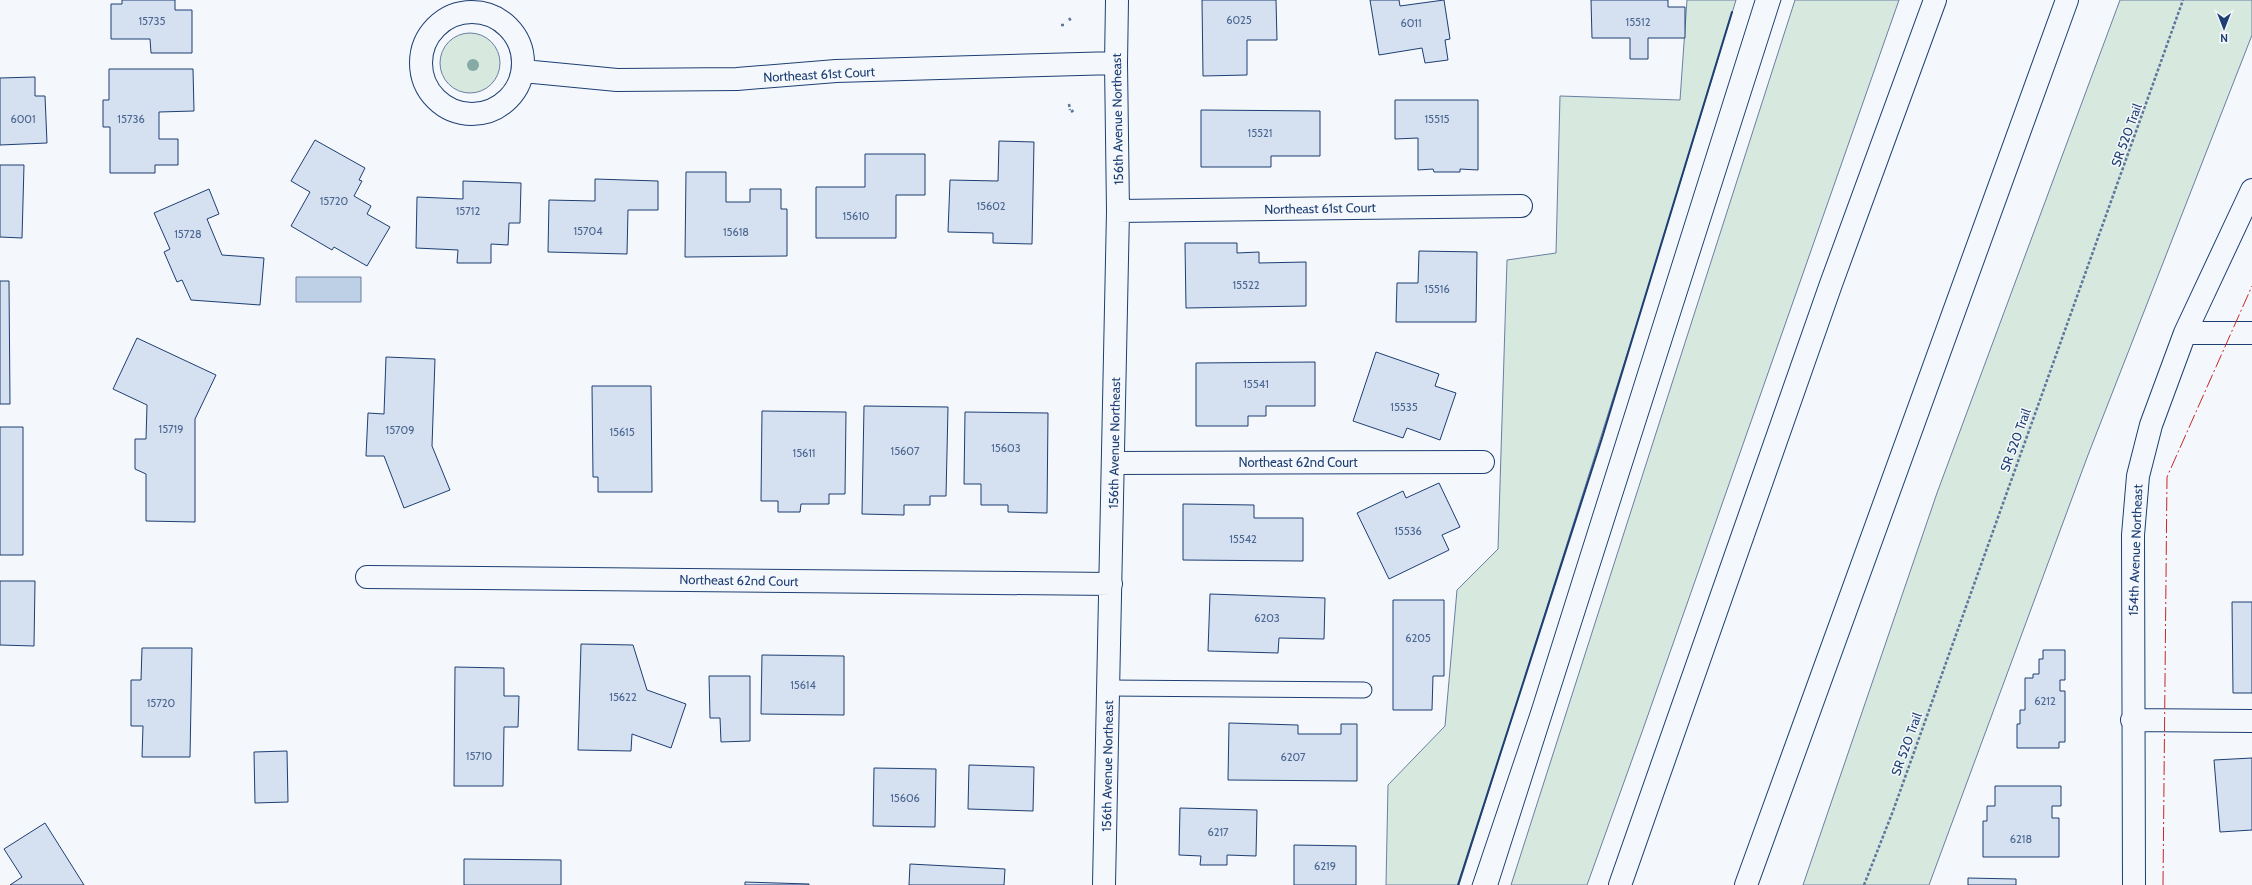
<svg xmlns="http://www.w3.org/2000/svg" width="2252" height="885" font-family="Cabin,sans-serif">
<style>
.green{fill:#d7e8df;stroke:#687fa3}
.water{fill:#bed0e5;stroke:#687fa3}
.building{fill:#d5e0f0;stroke:#1d3f73}
.lines{fill:none;stroke-linecap:round;stroke-linejoin:round}
.service-casing{stroke:#1d3f73;stroke-width:17}
.minor-casing{stroke:#1d3f73;stroke-width:24}
.motorway-casing{stroke:#1d3f73;stroke-width:24}
.path{stroke:#5e769c;stroke-width:2.5;stroke-dasharray:3 2;stroke-linecap:butt}
.service{stroke:#f4f7fb;stroke-width:15}
.minor{stroke:#f4f7fb;stroke-width:22}
.motorway{stroke:#f4f7fb;stroke-width:22}
.tram{stroke:#1d3f73;stroke-width:1}
.wall{stroke:#1d3f73;stroke-width:2}
.power{stroke:#c62828;stroke-width:1;stroke-dasharray:14 3 2 3;stroke-linecap:butt}
.tree{fill:#86aba6}
.labels{text-anchor:middle;dominant-baseline:central;stroke-width:3;stroke-linejoin:round;paint-order:stroke}
.number-label{font-size:11px;fill:#4b6792}
.street-label{font-size:13px;fill:#1d3f73;stroke:#f4f7fb}
</style>
<rect width="100%" height="100%" fill="#f4f7fb"/>
<path class="green" d="M1687,0H1736L1647,291L1459,885H1386L1388,785L1445,726L1457,590L1498,549L1507,260L1556,253L1560,96L1680,100Z
M1795,0H1899L1642,732L1587,885H1511Z
M2120,0H2252V35L2088,455L1929,885H1803L1937,493Z
M440 63a30 30 0 1 1 60 0a30 30 0 1 1-60 0Z"/>
<path class="water" d="M296,277H361V302H296Z"/>
<path class="building" d="M122,0H175V10H192V53H151L150,39H111V4H122Z
M1202,0H1276L1277,40H1247V75L1203,76Z
M1370,0H1399L1400,6L1444,0L1450,39L1445,40L1448,60L1425,63L1422,48L1379,55Z
M1591,0H1668V7H1685V38H1648V59H1630V38H1592Z
M109,69H193L194,111L159,112V139H178V165H155V173H110V127H103V100H109Z
M35,77V96H45L47,143L0,145V78Z
M1395,100H1478V170L1460,169V172H1434L1433,169L1418,170V138L1395,139Z
M1201,110L1320,111V156H1271V167H1201Z
M315,140L365,168L359,180L362,181L354,196L371,206L367,214L390,227L367,266L334,247L332,250L291,226L310,192L291,181Z
M999,141L1034,142L1032,244L993,243V233L948,232L950,180L998,181Z
M865,154H925V195H896V238H816V187H865Z
M0,165H24L22,238L0,237Z
M686,172H726V202H750V189H781V209H787V256L685,257Z
M595,179L658,181V210H628L627,254L548,252L549,200L595,201Z
M463,181L521,183L520,223H509L508,245L491,244V263H457L458,250L416,248L417,197L463,199Z
M209,189L219,214L207,219L222,255L264,258L260,305L191,300L182,280L177,282L164,252L170,249L154,213Z
M1185,243H1237V253L1259,252V263L1306,262V306L1186,308Z
M1419,251L1477,252L1476,322H1396L1397,283H1418Z
M0,281H9L10,404H0Z
M137,338L216,375L195,419V522L146,521V474L135,469V439H146L147,405L113,389Z
M1376,352L1439,374L1435,386L1456,393L1440,440L1407,428L1403,438L1353,421Z
M386,357L435,359L432,446L450,490L404,508L384,456H366L368,413L384,414Z
M1315,362V406H1266V416H1248V426H1196V363Z
M592,386H651L652,492H598V477H593Z
M864,406L948,407L946,496H930V505H904V515L862,514Z
M762,411L846,412L845,494H829V504H801L800,512H778V501H761Z
M965,412L1048,413L1047,513L1008,512V505H981V484H964Z
M0,427H23V555H0Z
M1439,483L1460,527L1442,535L1449,550L1389,579L1357,513L1403,491L1406,498Z
M1183,504L1254,505V518H1303V561L1183,560Z
M0,581H35L34,646L0,645Z
M1210,594L1325,598L1324,639L1279,638L1278,653L1208,651Z
M1393,600H1444V676H1433L1432,710H1393Z
M2232,602H2252V693H2233Z
M581,644L633,645L647,690L686,704L671,748L632,734L631,751L578,750Z
M142,648H192L190,757H142L143,726H131V680H141Z
M2043,650H2065V680H2060V691H2065V742H2059V748H2017V724H2020V710H2025V678H2033V674H2039V659H2043Z
M762,655L844,656V715L761,714Z
M455,667L504,668V696H519L518,727H504L503,786H454Z
M709,676H750V741L721,742L720,718H710Z
M1229,723L1298,725V734H1341V724H1357V781L1228,780Z
M287,751L288,802L255,803L254,752Z
M2252,758V830L2220,832L2214,760Z
M969,765L1034,767L1033,811L968,809Z
M874,768L936,769L935,827L873,826Z
M1995,786H2061V806H2052V818H2059V857H1983V821H1987V806H1995Z
M1180,808L1257,810L1256,856L1227,855V865H1200L1201,856L1179,855Z
M45,823L84,885H10L22,877L4,849Z
M1294,845L1356,846V885H1294Z
M464,859L561,860V885H464Z
M910,864L1005,869L1004,885H909Z
M1968,878L2016,879V885H1968Z
M745,882L809,884V885H745Z"/>
<g class="lines">
<defs>
<path id="service" d="M1109,688L1364,690"/>
<path id="minor" d="M421 63a51 51 0 1 1 102 0a51 51 0 1 1-102 0Z
M523,71L617,80L737,79L836,71L1116,63
M1118,211L1521,206
M2185,333H2252
M1114,463L1483,462
M367,577L1111,584
M2132,720L2252,721
M1104,885L1118,211L1116,63L1117,0
M2134,885L2133,535L2138,476L2151,425L2185,333L2252,190"/>
<path id="motorway" d="M1620,885L1831,284L1935,0
M1746,885L2067,0"/>
</defs>
<use href="#service" class="service-casing"/>
<use href="#minor" class="minor-casing"/>
<use href="#motorway" class="motorway-casing"/>
<path class="path" d="M1069,18L1071,21
M1061,25H1066
M1069,104L1070,110
M1071,112L1074,110
M1864,885L1893,811L2183,0"/>
<use href="#service" class="service"/>
<use href="#minor" class="minor"/>
<use href="#motorway" class="motorway"/>
<path class="tram" d="M1472,885L1531,710L1755,0
M1498,885L1781,0"/>
<path class="wall" d="M1458,885L1602,438L1732,12"/>
<path class="power" d="M2163,885L2167,477L2252,286"/>
</g>
<circle class="tree" cx="473" cy="65" r="6"/>
<g class="labels">
<g class="number-label">
<text x="1239" y="20">6025</text>
<text x="152" y="21">15735</text>
<text x="1638" y="22">15512</text>
<text x="1411" y="23">6011</text>
<text x="23" y="119">6001</text>
<text x="131" y="119">15736</text>
<text x="1437" y="119">15515</text>
<text x="1260" y="133">15521</text>
<text x="334" y="201">15720</text>
<text x="991" y="206">15602</text>
<text x="468" y="211">15712</text>
<text x="856" y="216">15610</text>
<text x="588" y="231">15704</text>
<text x="736" y="232">15618</text>
<text x="188" y="234">15728</text>
<text x="1246" y="285">15522</text>
<text x="1437" y="289">15516</text>
<text x="1256" y="384">15541</text>
<text x="1404" y="407">15535</text>
<text x="171" y="429">15719</text>
<text x="400" y="430">15709</text>
<text x="622" y="432">15615</text>
<text x="1006" y="448">15603</text>
<text x="905" y="451">15607</text>
<text x="804" y="453">15611</text>
<text x="1408" y="531">15536</text>
<text x="1243" y="539">15542</text>
<text x="1267" y="618">6203</text>
<text x="1418" y="638">6205</text>
<text x="803" y="685">15614</text>
<text x="623" y="697">15622</text>
<text x="2045" y="701">6212</text>
<text x="161" y="703">15720</text>
<text x="479" y="756">15710</text>
<text x="1293" y="757">6207</text>
<text x="905" y="798">15606</text>
<text x="1218" y="832">6217</text>
<text x="2021" y="839">6218</text>
<text x="1325" y="866">6219</text>
</g>
<g class="street-label">
<text transform="translate(819 74) rotate(-3)">Northeast 61st Court</text>
<text transform="translate(1117 119) rotate(-91)">156th Avenue Northeast</text>
<text transform="translate(2126 135) rotate(-70)">SR 520 Trail</text>
<text transform="translate(1320 208) rotate(-1)">Northeast 61st Court</text>
<text transform="translate(2015 440) rotate(-70)">SR 520 Trail</text>
<text transform="translate(1114 443) rotate(-89)">156th Avenue Northeast</text>
<text x="1298" y="462">Northeast 62nd Court</text>
<text transform="translate(2135 550) rotate(-88)">154th Avenue Northeast</text>
<text transform="translate(739 580) rotate(1)">Northeast 62nd Court</text>
<text transform="translate(1906 744) rotate(-70)">SR 520 Trail</text>
<text transform="translate(1107 766) rotate(-89)">156th Avenue Northeast</text>
</g>
</g>
<g transform="translate(2224 28) rotate(180)" stroke="#f4f7fb" stroke-width="3" paint-order="stroke">
<path d="M0-3L7 15L0 10L-7 15Z" fill="#1d3f73"/>
<text y="-6" font-size="11" font-weight="bold" text-anchor="middle" fill="#1d3f73">N</text>
</g>
</svg>
